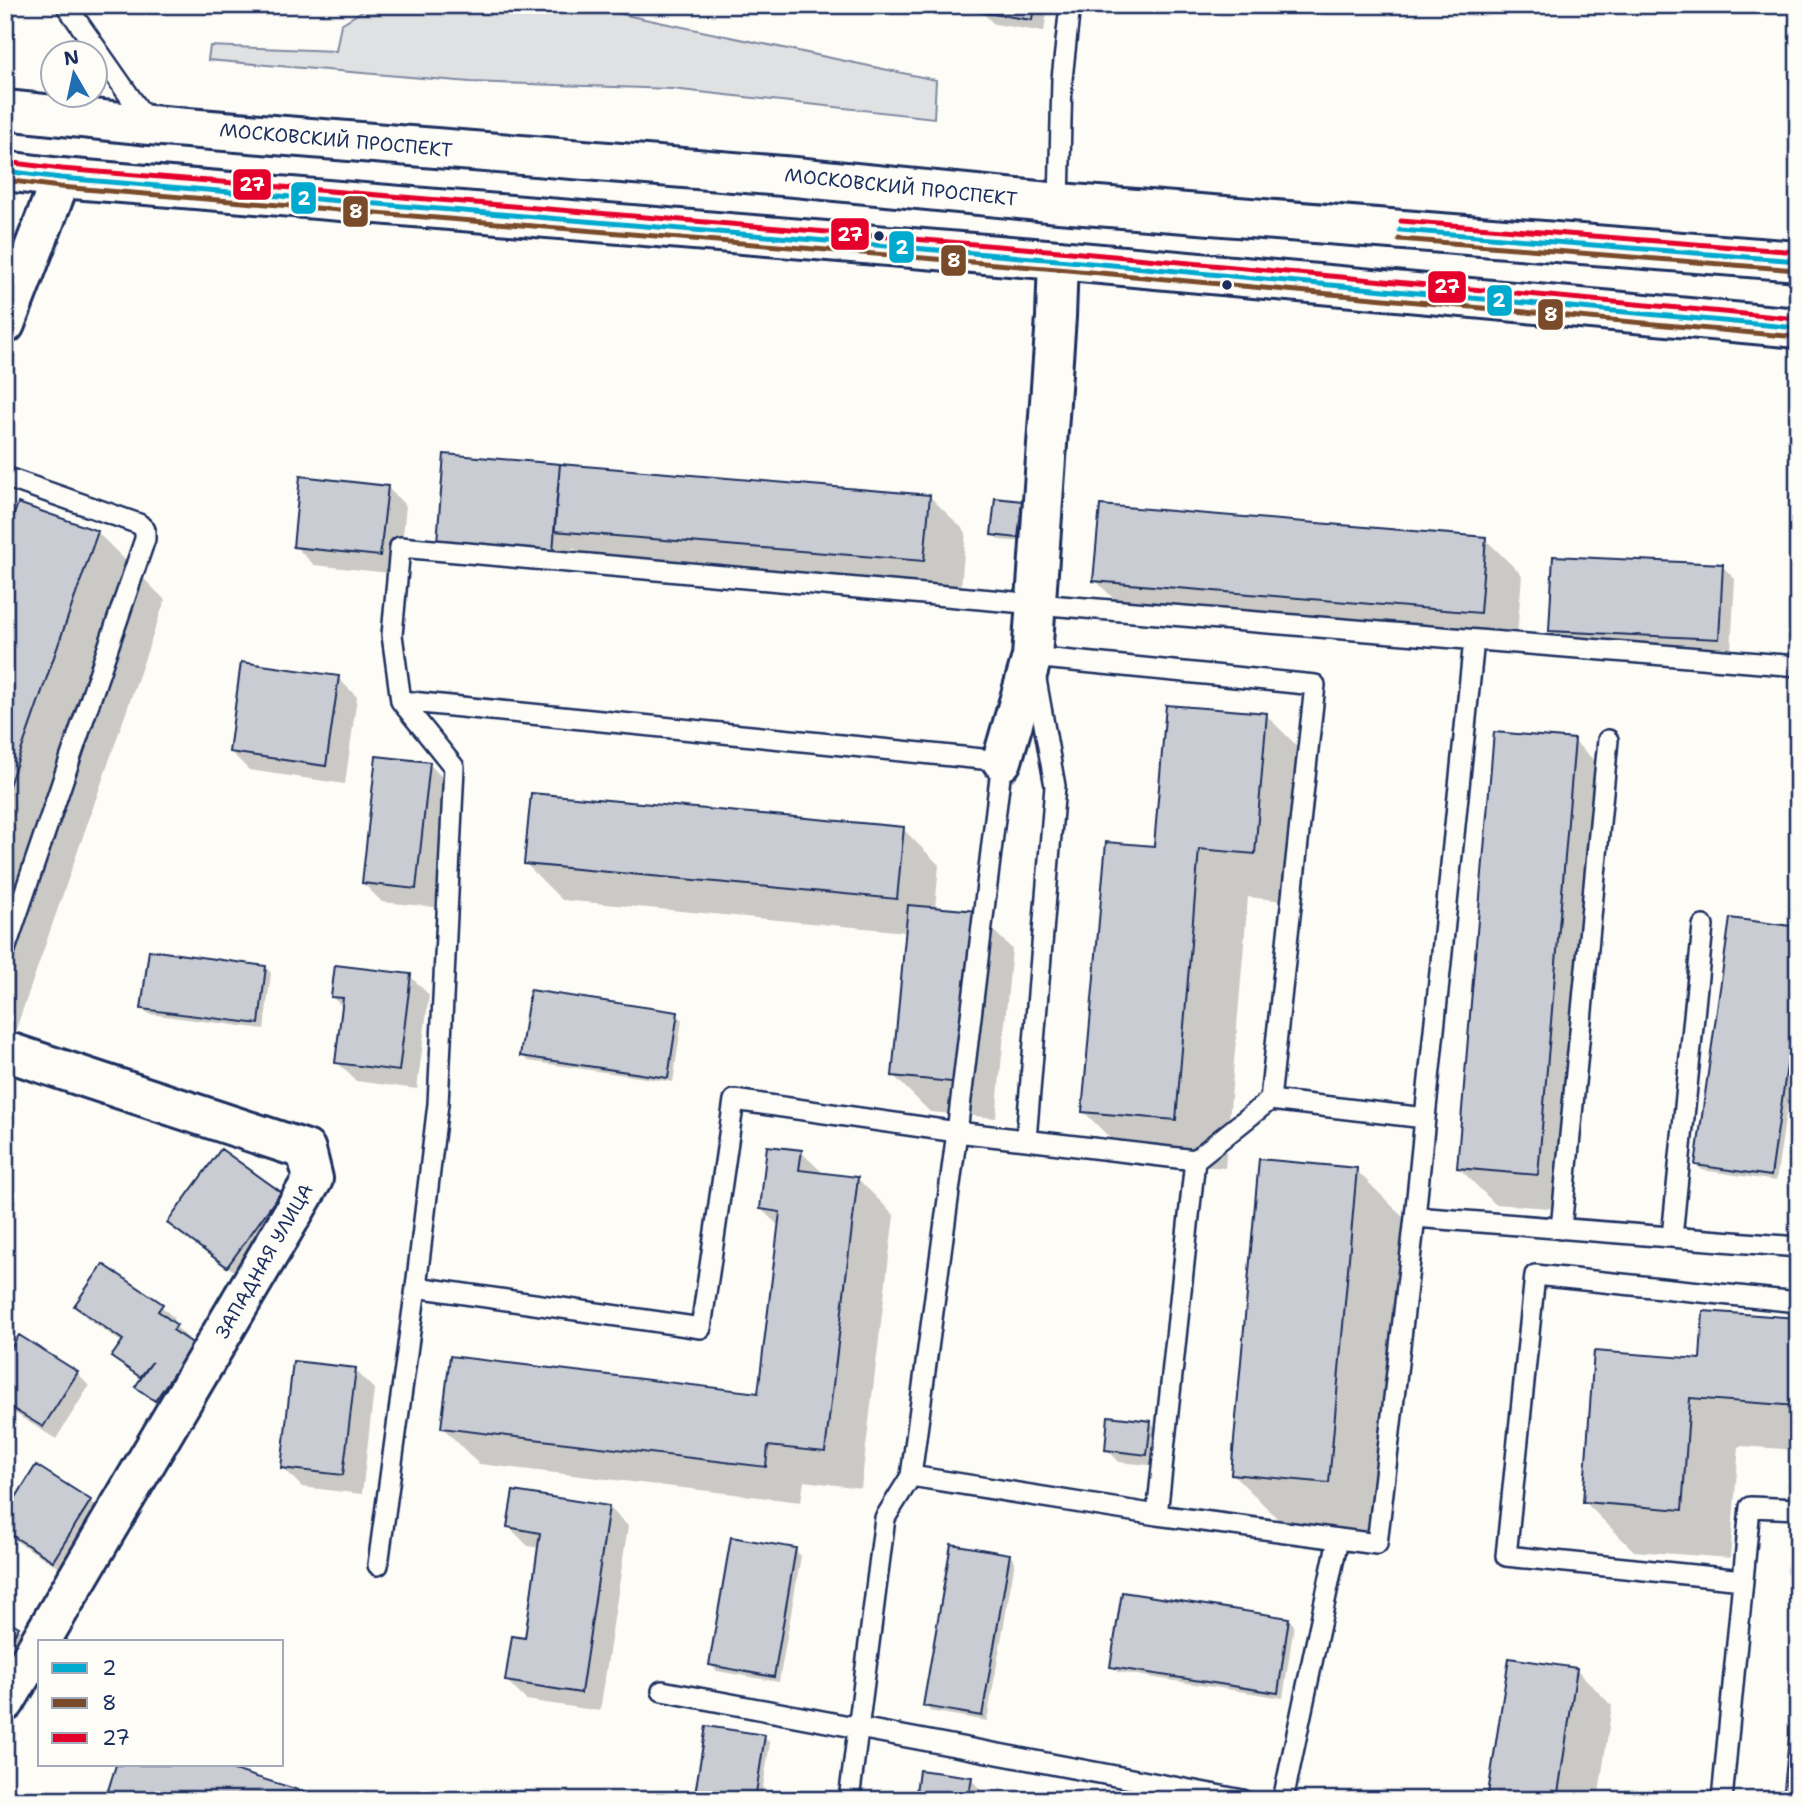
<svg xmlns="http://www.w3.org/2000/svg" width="1803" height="1805" font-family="'Shantell Sans',sans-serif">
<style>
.green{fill:#e0e1e3;stroke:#7e88a0;stroke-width:2}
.shadow{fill:#0003}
.building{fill:#c9ccd3;stroke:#1b2f5e;stroke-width:2}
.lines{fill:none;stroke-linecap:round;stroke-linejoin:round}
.lane-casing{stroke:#1b2f5e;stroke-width:24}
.street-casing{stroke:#1b2f5e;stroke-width:44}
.primary-casing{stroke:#1b2f5e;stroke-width:44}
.lane{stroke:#fdfcf7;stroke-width:19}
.street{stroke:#fdfcf7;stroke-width:38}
.primary{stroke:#fdfcf7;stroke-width:38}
.bus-1-casing{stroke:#fdfcf7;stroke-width:10}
.bus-2-casing{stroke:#fdfcf7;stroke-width:10}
.bus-3-casing{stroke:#fdfcf7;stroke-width:10}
.bus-1{stroke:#00a9ce;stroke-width:5}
.bus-2{stroke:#7a4b2a;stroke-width:5}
.bus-3{stroke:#e4002b;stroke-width:5}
.bus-dot{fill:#1b2f5e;stroke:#fdfcf7;stroke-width:2.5}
.labels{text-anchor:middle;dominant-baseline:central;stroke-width:5;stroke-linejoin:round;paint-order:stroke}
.street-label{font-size:19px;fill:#1b2f5e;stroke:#fdfcf7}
.line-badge{stroke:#fdfcf7;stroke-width:2.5}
.badge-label{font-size:19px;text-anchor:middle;font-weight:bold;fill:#fff}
</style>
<rect width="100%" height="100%" fill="#fdfcf7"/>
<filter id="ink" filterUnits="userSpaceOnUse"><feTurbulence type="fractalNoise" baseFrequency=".0143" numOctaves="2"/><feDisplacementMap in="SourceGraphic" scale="14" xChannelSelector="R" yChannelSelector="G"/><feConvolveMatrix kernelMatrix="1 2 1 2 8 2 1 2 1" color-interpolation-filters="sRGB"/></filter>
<g filter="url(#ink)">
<path class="green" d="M372,5H570L616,13L936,80L934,118L672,89L470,82L208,60L210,46L336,51L341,24Z"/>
<path class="shadow" d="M982,5H1048L1044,32L994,24L981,11Z
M387,487L406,506L399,574L314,565L295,546Z
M929,496L966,532L960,597L592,566L573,547L571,570L439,541Z
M1021,502L1027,508L1024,542L999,540L993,534Z
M97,532L165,600L6,1058L5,546Z
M1485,539L1522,575L1516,648L1131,616L1095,580Z
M1722,566L1735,579L1731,651L1563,643L1551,630Z
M338,678L357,697L345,784L249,770L230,751Z
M1266,715L1315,764L1304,903L1248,897L1225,1168L1133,1161L1084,1112L1155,848Z
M1574,741L1611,777L1574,1210L1495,1204L1459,1168Z
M429,764L448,783L435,907L382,902L363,883Z
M903,829L939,865L935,909L976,913L1012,949L996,1118L930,1112L894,1076L907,932L562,900L526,864Z
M1798,929V1032L1776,1181L1702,1170L1696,1165Z
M265,967L271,973L264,1029L149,1014L143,1008Z
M410,976L429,995L417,1089L356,1081L337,1062L344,1008L332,997Z
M677,1014L682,1020L673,1082L528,1061L522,1055Z
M221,1151L286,1199L234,1271L169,1223Z
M801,1152L824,1174L857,1178L894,1215L861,1488L804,1481L801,1502L479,1464L443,1428L760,1395L780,1227L761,1209Z
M1356,1170L1405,1219L1377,1531L1282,1523L1233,1474Z
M76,1306H161L174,1318L171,1322L188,1338L186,1341L201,1365L168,1412L137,1387L141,1380L113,1357L123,1343L88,1319Z
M1798,1319V1450L1739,1446L1730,1558L1634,1551L1585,1502L1701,1360Z
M5,1361L77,1373L89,1386L56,1439L5,1407Z
M355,1370L374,1389L362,1494L302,1487L283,1468Z
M1151,1423L1163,1435L1159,1466L1119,1462L1107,1449Z
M90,1501L102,1513L66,1572L13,1539L5,1531Z
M609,1507L628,1526L600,1711L526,1700L507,1681L526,1640L540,1548L528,1546L509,1527Z
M795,1550L801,1556L779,1682L717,1671L711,1665Z
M1009,1555L1015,1561L987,1721L930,1711L925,1705Z
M1288,1619L1294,1625L1283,1698L1118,1672L1112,1666Z
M5,1621L18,1629L37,1647L5,1698Z
M1576,1669L1612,1706L1598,1800H1489Z
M764,1737L770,1743L761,1800H696Z
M971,1779L990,1800H916Z"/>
<path class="building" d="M980,5H1034L1032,20L979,12Z
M444,454L560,464L553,552L437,542Z
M560,464L930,495L924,561L554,531Z
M300,476L388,486L380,556L293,547Z
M995,498L1022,501L1018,538L991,535Z
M18,503L98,531L5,797V540Z
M1100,505L1486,537L1480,613L1093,581Z
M1553,556L1723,564L1719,639L1549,631Z
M241,662L339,676L326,766L229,752Z
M1166,705L1267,713L1255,854L1199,849L1176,1120L1082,1112L1106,842L1154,846Z
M1494,732L1575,739L1538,1175L1457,1168Z
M376,756L430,762L416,889L362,883Z
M531,793L904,827L897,899L524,864Z
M908,905L977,911L961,1083L892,1076Z
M1730,918L1798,927V990L1771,1176L1695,1165Z
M149,950L266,966L259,1024L141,1009Z
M335,965L411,974L399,1071L335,1063L343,998L331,997Z
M530,990L678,1012L668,1078L520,1056Z
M767,1146L802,1150L799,1170L858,1177L825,1452L768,1446L766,1467L441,1428L450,1356L758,1393L780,1212L760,1209Z
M221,1149L281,1192L227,1267L167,1223Z
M1259,1159L1357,1168L1329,1483L1231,1474Z
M103,1264L163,1304L158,1311L177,1325L173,1330L203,1350L196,1360L187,1354L155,1401L135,1387L152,1362L140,1377L111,1357L123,1340L74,1306Z
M1703,1311L1798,1318V1406L1690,1398L1682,1510L1583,1502L1594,1351L1700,1359Z
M19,1335L78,1372L43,1427L5,1404V1357Z
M293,1361L356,1368L343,1475L281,1468Z
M1108,1416L1151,1421L1147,1455L1105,1450Z
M36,1465L91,1500L53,1561L5,1531V1515Z
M513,1491L609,1506L581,1693L505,1681L512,1636L525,1638L540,1533L507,1527Z
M731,1537L796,1548L774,1677L709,1665Z
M951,1544L1010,1554L982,1716L923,1706Z
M1122,1592L1289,1618L1278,1693L1110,1667Z
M5,1619L19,1627L5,1649Z
M1798,1644V1800H1783Z
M1509,1658L1577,1668L1557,1800H1487Z
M706,1726L765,1735L755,1800H694Z
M116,1765H218L331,1800H105Z
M919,1770L972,1777L968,1800H915Z"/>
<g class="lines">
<defs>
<path id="lane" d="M66,5L149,124
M1059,203L1062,79L1070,5
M5,477L139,524L145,530V539L5,950
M401,701L1002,761L957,1132L911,1476L1157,1515L1377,1544L1415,1217L1798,1247
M1425,1118L1474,640
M1026,1140L1055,786L1032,657L1315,685L1270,1100L1425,1118L1415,1217
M1561,1229L1608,740
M1672,1237L1703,926
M416,1287L701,1328L734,1100L957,1132L1195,1160L1270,1100
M1157,1515L1195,1160
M378,1565L416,1287L438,1104L454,767L401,701L392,635L400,547L1036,604L1798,666
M1743,1580L1506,1556L1535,1275L1798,1302
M662,1691L1243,1800
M849,1800L885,1518L911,1476
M1283,1800L1338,1539
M1722,1800L1750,1507L1798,1509"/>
<path id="street" d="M5,324L61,178
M1002,761L1032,657L1056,317L1058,260
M5,1051L306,1150L313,1179L40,1642
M5,1702L40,1643"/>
<path id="primary" d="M5,110L150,125L795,177L1059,203L1798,261
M5,171L61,178L1058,260L1798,328"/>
</defs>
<use href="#lane" class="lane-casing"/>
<use href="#street" class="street-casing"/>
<use href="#primary" class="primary-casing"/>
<use href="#lane" class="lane"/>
<use href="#street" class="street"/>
<use href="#primary" class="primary"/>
<defs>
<path id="bus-1" d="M5,171L61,178L1058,260L1798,328
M1400,230L1798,261"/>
<path id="bus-2" d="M5,180L60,187L1057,269L1797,337
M1399,239L1797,270"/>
<path id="bus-3" d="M6,162L62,169L1059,251L1798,319
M1401,221L1798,252"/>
</defs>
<use href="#bus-1" class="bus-1-casing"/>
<use href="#bus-2" class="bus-2-casing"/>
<use href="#bus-3" class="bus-3-casing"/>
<use href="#bus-1" class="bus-1"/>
<use href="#bus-2" class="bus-2"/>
<use href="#bus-3" class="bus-3"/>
</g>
</g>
<g class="bus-dot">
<circle cx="879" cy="236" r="6"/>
<circle cx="1227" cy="285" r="6"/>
</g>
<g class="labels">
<g class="street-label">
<text transform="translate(336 140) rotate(5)">МОСКОВСКИЙ ПРОСПЕКТ</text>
<text transform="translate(901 187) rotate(6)">МОСКОВСКИЙ ПРОСПЕКТ</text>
<text transform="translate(264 1261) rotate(-60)">ЗАПАДНАЯ УЛИЦА</text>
</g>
</g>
<g class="line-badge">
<rect x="232" y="168" width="40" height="33" rx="7" fill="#e4002b"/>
<rect x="290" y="181" width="27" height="34" rx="7" fill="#00a9ce"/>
<rect x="342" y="195" width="27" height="33" rx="7" fill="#7a4b2a"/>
<rect x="830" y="217" width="40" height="34" rx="7" fill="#e4002b"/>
<rect x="888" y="230" width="27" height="34" rx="7" fill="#00a9ce"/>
<rect x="940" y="244" width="27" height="33" rx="7" fill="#7a4b2a"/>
<rect x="1427" y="270" width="40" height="34" rx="7" fill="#e4002b"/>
<rect x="1486" y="284" width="27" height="33" rx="7" fill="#00a9ce"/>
<rect x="1537" y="298" width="27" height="33" rx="7" fill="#7a4b2a"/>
</g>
<g class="badge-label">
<text x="252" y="191">27</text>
<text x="304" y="205">2</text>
<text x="356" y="218">8</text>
<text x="850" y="241">27</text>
<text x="902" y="254">2</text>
<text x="954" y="267">8</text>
<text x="1447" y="293">27</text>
<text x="1499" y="307">2</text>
<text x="1551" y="321">8</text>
</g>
<rect width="1803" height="1805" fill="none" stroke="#fdfcf7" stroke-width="28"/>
<rect x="14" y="14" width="1775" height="1777" fill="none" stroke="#1b2f5e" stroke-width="2.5" filter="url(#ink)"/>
<rect x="38" y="1640" width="245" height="126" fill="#fdfcf7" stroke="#a3aaba" stroke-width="2"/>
<rect x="52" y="1663" width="35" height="10" fill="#00a9ce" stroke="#a3aaba" stroke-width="2"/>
<text x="102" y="1675" font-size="21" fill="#1b2f5e">2</text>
<rect x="52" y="1698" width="35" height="10" fill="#7a4b2a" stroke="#a3aaba" stroke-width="2"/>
<text x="102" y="1710" font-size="21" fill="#1b2f5e">8</text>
<rect x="52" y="1733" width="35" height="10" fill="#e4002b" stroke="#a3aaba" stroke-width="2"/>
<text x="102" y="1745" font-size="21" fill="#1b2f5e">27</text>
<g transform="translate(74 74) rotate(351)"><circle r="33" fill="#fdfcf7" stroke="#a3aaba" stroke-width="2"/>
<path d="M0-5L12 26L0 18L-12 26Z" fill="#1f6fb2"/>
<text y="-10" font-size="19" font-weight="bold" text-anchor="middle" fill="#1b2f5e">N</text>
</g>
</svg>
